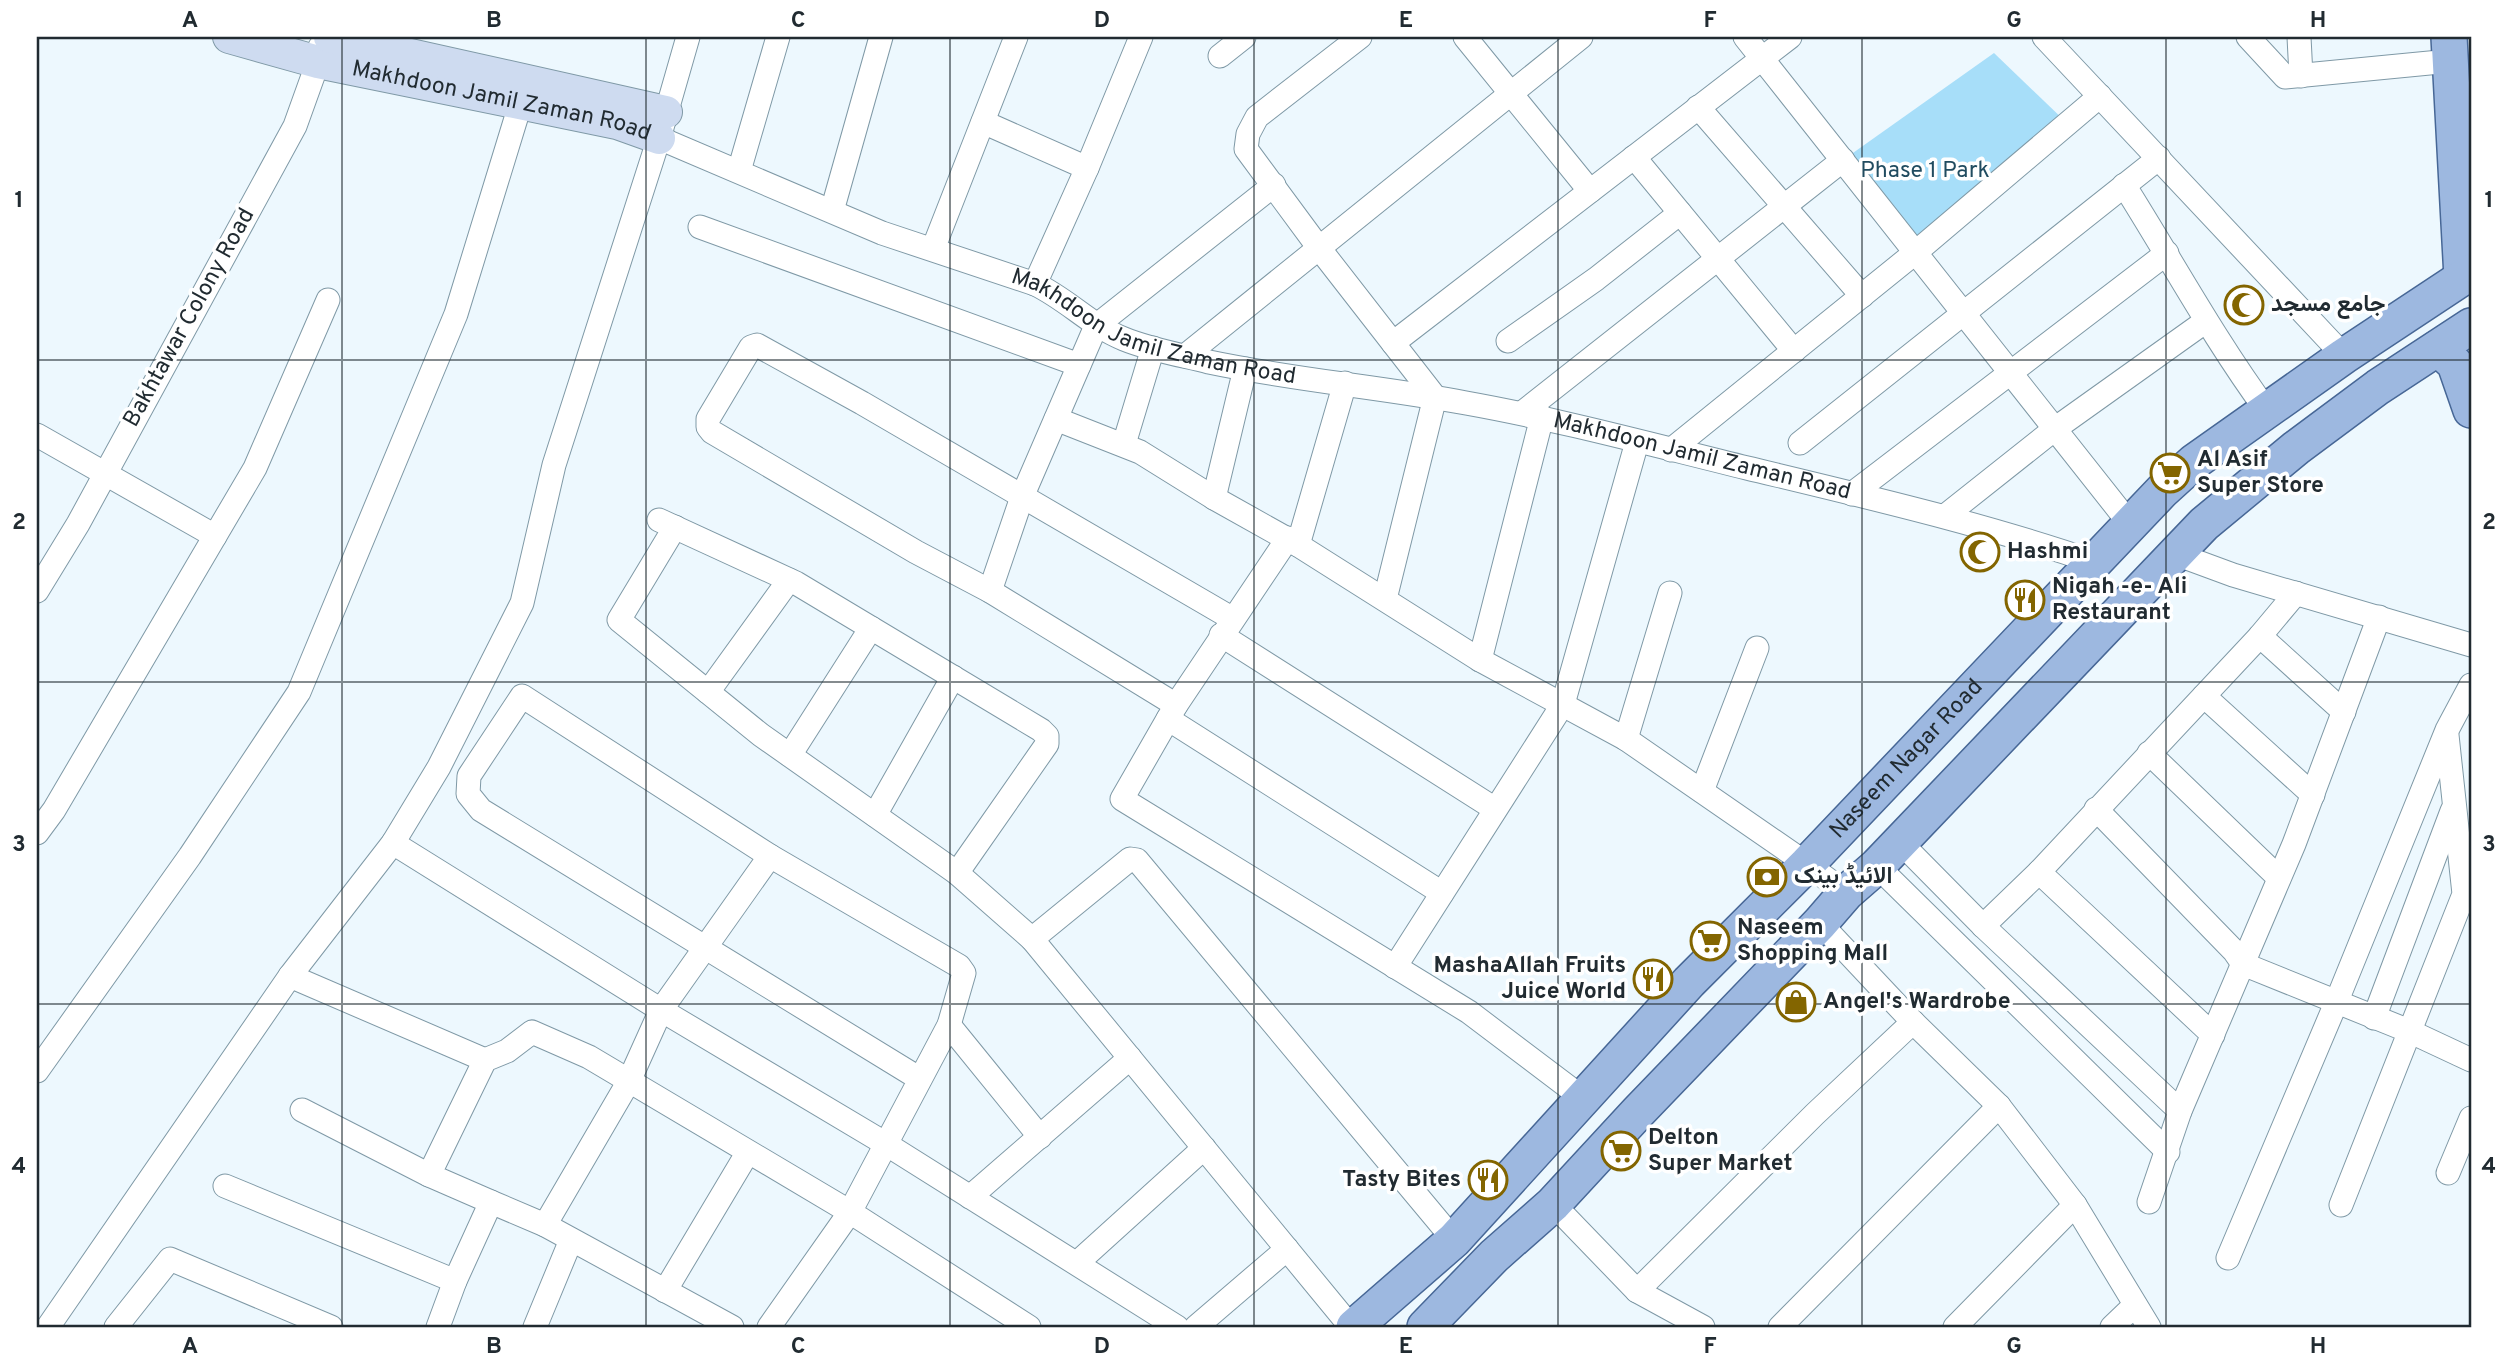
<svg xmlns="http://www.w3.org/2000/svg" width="2508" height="1364" font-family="Overpass,Vazirmatn,sans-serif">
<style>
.green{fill:#a7def9}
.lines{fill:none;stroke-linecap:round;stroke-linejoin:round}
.street-casing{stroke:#7f99a6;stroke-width:25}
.secondary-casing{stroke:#7f99a6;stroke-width:34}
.primary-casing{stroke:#476796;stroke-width:38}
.street{stroke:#fff;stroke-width:23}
.secondary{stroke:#cedbf0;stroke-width:32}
.primary{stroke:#9db8e0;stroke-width:35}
.grid{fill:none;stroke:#212b31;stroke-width:2;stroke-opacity:0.55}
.labels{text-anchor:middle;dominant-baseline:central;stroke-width:7;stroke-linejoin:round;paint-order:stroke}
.street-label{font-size:23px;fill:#212b31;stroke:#fff}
.park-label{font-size:23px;fill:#214c60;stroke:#fff}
.poi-label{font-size:23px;font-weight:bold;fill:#212b31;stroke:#fff;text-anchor:start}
.neatline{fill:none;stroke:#212b31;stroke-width:2.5}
.grid-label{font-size:23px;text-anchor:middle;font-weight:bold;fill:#212b31}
</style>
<rect width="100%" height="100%" fill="#edf8fe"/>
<path class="green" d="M1994,53L2068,124L1916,252L1843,160Z"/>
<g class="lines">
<defs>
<g id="street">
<path d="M1360,37L1257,117L1248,134L1246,149L1319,248L1435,397L1385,599"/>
<path d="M1465,37L1590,191"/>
<path d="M1745,37L2130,524"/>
<path d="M2044,37L2344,356"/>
<path d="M2248,37L2285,77L2450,61"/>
<path d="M2299,37L2301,76"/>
<path d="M1220,56L1244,37"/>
<path d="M1698,107L1862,296"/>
<path d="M983,122L1087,168"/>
<path id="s1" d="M659,138L882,233L1035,284C1067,299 1091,326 1124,339C1151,350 1181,355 1209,362C1294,380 1381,387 1466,403C1561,420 1653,445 1747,468C1863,496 1980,523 2094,562"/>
<path d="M1634,157L1794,351"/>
<path d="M739,171L778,37"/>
<path d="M2124,185C2172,261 2214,339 2267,411"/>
<path d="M832,211L881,37"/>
<path d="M700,227L1079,365"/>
<path d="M933,249L1016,37"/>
<path d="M1035,284L1087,168L1141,37"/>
<path d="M1508,341L1596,279L1680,213"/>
<path d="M1393,343L1790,37"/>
<path d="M1185,356L1581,37"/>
<path d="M1522,413L1843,160"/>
<path d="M1056,419L1140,452L1214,498L1298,545L1480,660L1626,739L1807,864L1846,893"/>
<path d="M37,435L215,536"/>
<path d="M1800,443L2159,158"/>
<path d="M1124,444L1153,348"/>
<path d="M1671,450L1916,252L2100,96"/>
<path d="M1852,494L2167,253"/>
<path d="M1214,498L1245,369"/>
<path d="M1945,516L2056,428L2206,321"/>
<path d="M659,520L796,583L1041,730L1047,736V744L957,873"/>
<path d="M675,527L619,620L761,735L957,873L1032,939"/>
<path d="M1288,538L1176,705L1122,799L1469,1012L1584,1099"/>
<path d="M1298,545L1345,383"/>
<path d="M2176,554L2233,575L2471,645"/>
<path d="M37,591L78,524L295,126L318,62L320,47"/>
<path d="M990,591L1022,497L1096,326L1274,185"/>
<path d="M1221,635L1495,809"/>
<path d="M2260,636L2344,712"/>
<path d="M1480,660L1542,417"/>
<path d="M708,692L789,580"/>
<path d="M2204,696L2313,795"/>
<path d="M1176,705L990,591L916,552L712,432L708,427V419L751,347L757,345L862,403L1233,619"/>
<path d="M1168,719L1442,893"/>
<path d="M1626,739L1670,593"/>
<path d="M2149,753L2279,878"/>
<path d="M790,755L871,628"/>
<path d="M1702,791L1757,648"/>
<path d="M2096,809L2234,951L2243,964L2409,1031L2471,1060"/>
<path d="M875,815L953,677"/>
<path d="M37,833L54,810L255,468L328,300"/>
<path d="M1899,841L1983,926L2180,1111"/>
<path d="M393,843L661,1010L886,1144L1177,1327"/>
<path d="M1877,866L2168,1152"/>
<path d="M2039,872L2213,1035"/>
<path d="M1820,923L1913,1022"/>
<path d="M1983,926L2039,872L2260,636L2296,593"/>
<path d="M1395,967L1563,704L1637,442"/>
<path d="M290,976L485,1060"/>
<path d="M2374,1018L2452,811"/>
<path d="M949,1025L1040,1137"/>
<path d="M37,1071L190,856L299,692L456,314L521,102"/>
<path d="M920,1079L481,810L468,794L469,776L522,696L770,856L959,966L964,973L949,1025L850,1212L1029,1327"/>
<path d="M302,1110L429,1175"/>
<path d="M2448,1173L2471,1118"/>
<path d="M225,1186L455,1281"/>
<path d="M970,1197L1130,1058"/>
<path d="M491,1202L545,1225"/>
<path d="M2149,1202L2180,1111L2294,844L2379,617"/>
<path d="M1553,1204L1637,1291L1703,1327"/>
<path d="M2341,1205L2464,894L2447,735"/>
<path d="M2228,1258L2336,1003L2447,730L2471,685"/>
<path d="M1077,1263L1204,1148"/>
<path d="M665,1291L748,1152"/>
<path d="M1637,1291L1815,1114L1913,1022L1999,1106L2075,1205L2149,1327"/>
<path d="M48,1327L290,976L393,843L439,767L522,603L554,465L659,138L688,37"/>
<path d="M116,1327L170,1259L331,1327"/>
<path d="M438,1327L455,1281L491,1202L429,1175L485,1060L507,1051L532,1032L589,1057L850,1212L769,1327"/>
<path d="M535,1327L571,1240"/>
<path d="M732,1327L545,1225L629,1081L661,1010L770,856"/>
<path d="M1196,1327L1287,1249"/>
<path d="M1351,1327L1032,939L1130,859L1137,860L1454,1240"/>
<path d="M1780,1327L1999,1106"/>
<path d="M1955,1327L2075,1205"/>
<path d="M2112,1327L2135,1305"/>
</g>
<g id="secondary">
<path id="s2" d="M229,37L318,62L617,123L659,138"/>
<path d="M330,37L666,112"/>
</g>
<g id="primary">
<path d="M2449,37L2462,278"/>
<path d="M2438,348L2455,364L2471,410"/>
<path id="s3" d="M1354,1327L1454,1240L1689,982L1807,864L2162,491L2194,462L2344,356L2471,272"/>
<path d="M1425,1327L1494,1256L1553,1204L1638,1112L1820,923L1846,893L1877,866L2204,524L2296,448L2378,387L2471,326"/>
</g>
</defs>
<use href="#street" class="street-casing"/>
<use href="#secondary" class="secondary-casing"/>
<use href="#primary" class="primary-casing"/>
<use href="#street" class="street"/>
<use href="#secondary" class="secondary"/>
<use href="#primary" class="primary"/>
</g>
<path class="grid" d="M342,37V1327M646,37V1327M950,37V1327M1254,37V1327M1558,37V1327M1862,37V1327M2166,37V1327M37,360H2471M37,682H2471M37,1004H2471"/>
<defs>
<symbol id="mosque-ring" viewBox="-11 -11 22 22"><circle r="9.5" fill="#fff" stroke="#836500" stroke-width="1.5"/><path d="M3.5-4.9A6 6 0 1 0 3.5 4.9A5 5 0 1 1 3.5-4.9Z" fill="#836500"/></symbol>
<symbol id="supermarket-ring" viewBox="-11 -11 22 22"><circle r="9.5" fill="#fff" stroke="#836500" stroke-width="1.5"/><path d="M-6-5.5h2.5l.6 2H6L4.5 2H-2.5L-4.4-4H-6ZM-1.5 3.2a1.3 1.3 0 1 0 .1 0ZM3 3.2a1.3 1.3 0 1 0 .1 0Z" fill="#836500"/></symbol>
<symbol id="restaurant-ring" viewBox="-11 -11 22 22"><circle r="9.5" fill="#fff" stroke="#836500" stroke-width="1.5"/><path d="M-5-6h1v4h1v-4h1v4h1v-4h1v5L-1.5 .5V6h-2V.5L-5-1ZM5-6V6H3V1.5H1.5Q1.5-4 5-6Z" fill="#836500"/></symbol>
<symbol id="bank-ring" viewBox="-11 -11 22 22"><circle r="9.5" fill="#fff" stroke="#836500" stroke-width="1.5"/><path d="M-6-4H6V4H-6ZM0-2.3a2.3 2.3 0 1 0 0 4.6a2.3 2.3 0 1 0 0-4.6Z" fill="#836500"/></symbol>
<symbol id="shop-ring" viewBox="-11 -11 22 22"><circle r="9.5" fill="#fff" stroke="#836500" stroke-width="1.5"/><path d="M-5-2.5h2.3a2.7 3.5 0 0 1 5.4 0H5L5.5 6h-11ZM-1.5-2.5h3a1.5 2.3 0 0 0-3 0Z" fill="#836500"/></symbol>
</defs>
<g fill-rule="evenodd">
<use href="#mosque-ring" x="2222" y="283" width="44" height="44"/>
<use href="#supermarket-ring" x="2148" y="451" width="44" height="44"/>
<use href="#mosque-ring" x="1958" y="530" width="44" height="44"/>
<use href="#restaurant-ring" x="2003" y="578" width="44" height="44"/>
<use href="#bank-ring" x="1745" y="855" width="44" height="44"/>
<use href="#supermarket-ring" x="1688" y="919" width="44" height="44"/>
<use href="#restaurant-ring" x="1631" y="957" width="44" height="44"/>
<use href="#shop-ring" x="1774" y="980" width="44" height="44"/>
<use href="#supermarket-ring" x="1599" y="1129" width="44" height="44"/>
<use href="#restaurant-ring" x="1466" y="1158" width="44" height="44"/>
</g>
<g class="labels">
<g class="street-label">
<text stroke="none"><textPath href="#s2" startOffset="280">Makhdoon Jamil Zaman Road</textPath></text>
<text transform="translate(190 318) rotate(-61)">Bakhtawar Colony Road</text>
<text stroke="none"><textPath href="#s1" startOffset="532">Makhdoon Jamil Zaman Road</textPath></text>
<text stroke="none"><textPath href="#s1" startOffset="1099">Makhdoon Jamil Zaman Road</textPath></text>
<text stroke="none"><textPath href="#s3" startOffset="793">Naseem Nagar Road</textPath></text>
</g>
<g class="park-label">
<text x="1925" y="171">Phase 1 Park</text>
</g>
<g class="poi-label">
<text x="2271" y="305">جامع مسجد</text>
<text x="2197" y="460">Al Asif<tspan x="2197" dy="26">Super Store</tspan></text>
<text x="2007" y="552">Hashmi</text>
<text x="2052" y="587">Nigah -e- Ali<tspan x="2052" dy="26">Restaurant</tspan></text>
<text x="1794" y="877">الائیڈ بینک</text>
<text x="1737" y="928">Naseem<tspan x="1737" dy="26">Shopping Mall</tspan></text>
<text x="1626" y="966" text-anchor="end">MashaAllah Fruits<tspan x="1626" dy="26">Juice World</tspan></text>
<text x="1823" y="1002">Angel's Wardrobe</text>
<text x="1648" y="1138">Delton<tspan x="1648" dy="26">Super Market</tspan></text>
<text x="1461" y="1180" text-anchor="end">Tasty Bites</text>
</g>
</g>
<rect width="2508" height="1364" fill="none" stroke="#ffffff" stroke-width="77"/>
<rect x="38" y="38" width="2432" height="1288" class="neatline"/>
<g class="grid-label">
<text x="190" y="27">A</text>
<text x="494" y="27">B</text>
<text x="798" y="27">C</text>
<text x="1102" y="27">D</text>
<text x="1406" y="27">E</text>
<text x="1710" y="27">F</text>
<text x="2014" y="27">G</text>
<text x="2318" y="27">H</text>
<text x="19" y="207">1</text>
<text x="2489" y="207">1</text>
<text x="19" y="529">2</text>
<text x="2489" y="529">2</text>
<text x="19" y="851">3</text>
<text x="2489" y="851">3</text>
<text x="19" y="1173">4</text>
<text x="2489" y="1173">4</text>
<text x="190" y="1353">A</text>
<text x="494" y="1353">B</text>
<text x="798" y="1353">C</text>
<text x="1102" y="1353">D</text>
<text x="1406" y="1353">E</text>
<text x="1710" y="1353">F</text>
<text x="2014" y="1353">G</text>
<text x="2318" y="1353">H</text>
</g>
</svg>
